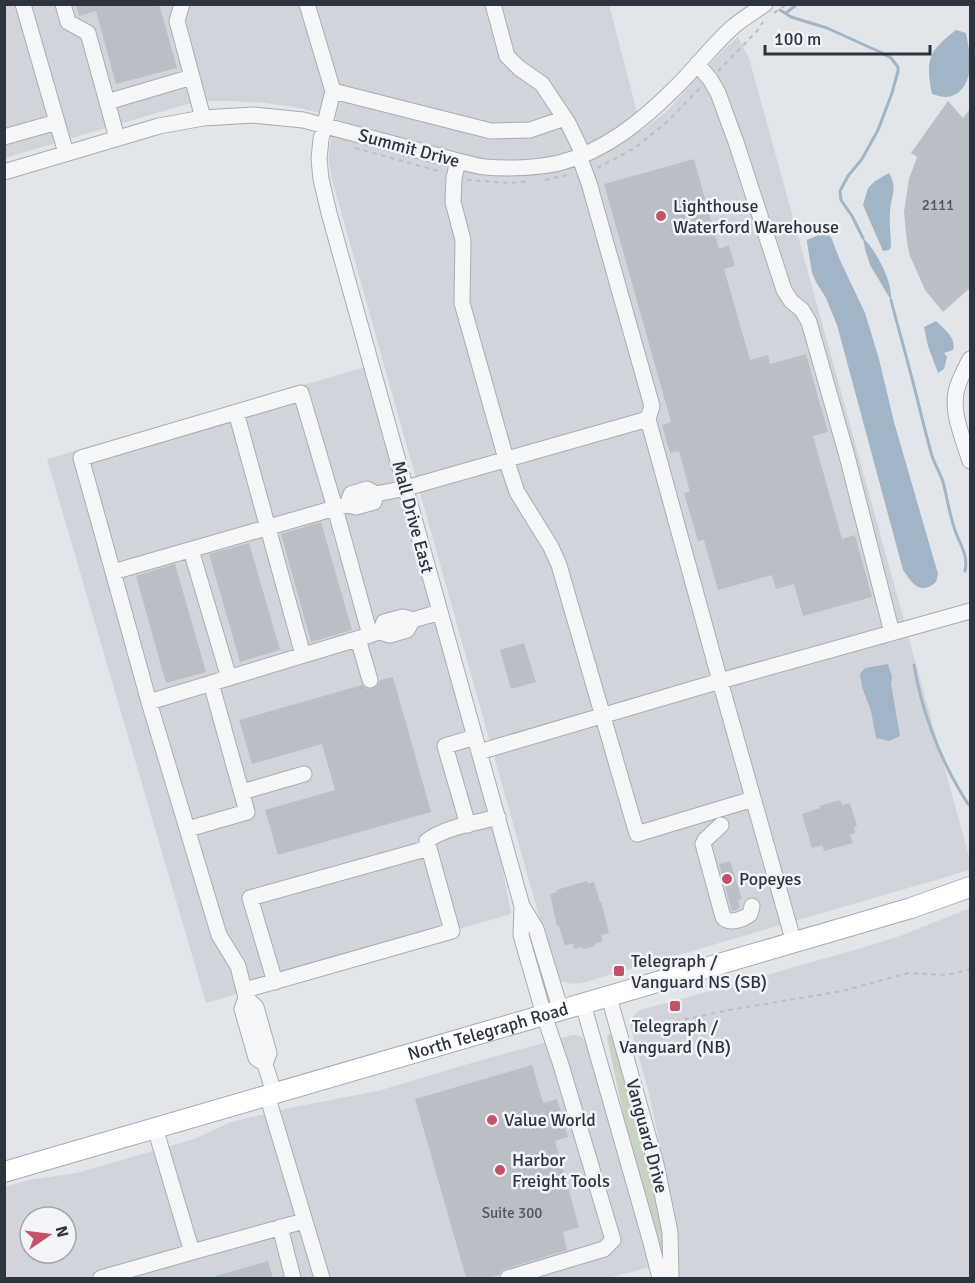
<svg xmlns="http://www.w3.org/2000/svg" width="975" height="1283" font-family="Signika,sans-serif">
<style>
.built{fill:#d1d5db;fill-rule:evenodd}
.green{fill:#c9d3c4}
.water{fill:#a1b5c6}
.lines{fill:none;stroke-linecap:round;stroke-linejoin:round}
.stream{stroke:#a1b5c6;stroke-width:3}
.building{fill:#babfc6}
.minor-casing{stroke:#a8adb4;stroke-width:17}
.major-casing{stroke:#a3abb4;stroke-width:22}
.path{stroke:#b9bcc1;stroke-width:2;stroke-dasharray:4.5 4.5;stroke-linecap:butt}
.minor{stroke:#f5f6f8;stroke-width:15}
.major{stroke:#fff;stroke-width:20}
.poi-dot{fill:#c35369;stroke:#f2f4f7;stroke-width:2}
.labels{text-anchor:middle;dominant-baseline:central;stroke-width:5;stroke-linejoin:round;paint-order:stroke}
.number-label{font-size:15px;fill:#505762}
.street-label{font-size:18px;fill:#2c3440;stroke:#f2f4f7}
.poi-label{font-size:18px;fill:#2c3440;stroke:#f2f4f7;text-anchor:start}
</style>
<rect width="100%" height="100%" fill="#e2e6ea"/>
<path class="built" d="M5,5H609L642,131L669,109L721,52L738,37L749,58L970,860V870L582,983L572,984L560,981L555,973L331,176L329,160V149L336,117L299,108L265,103L233,101H207L187,104L5,158Z
M366,367L498,845L511,914L206,1003L47,459Z
M970,908V1278H679L678,1237L675,1217L649,1093L630,1025L631,1018L640,1010L707,992L858,949L900,936Z
M572,1035H577L582,1037L587,1044L642,1232L650,1267L608,1278H5V1187L28,1180L77,1173L194,1139L231,1122L289,1108L378,1091L461,1066ZM30,1217H66V1253H30Z"/>
<path class="green" d="M609,1034L612,1036L649,1166L663,1230L664,1252H661L625,1123L607,1037Z"/>
<path class="water" d="M956,30L966,33C970,53 975,77 959,92C956,94 951,97 946,97C942,97 936,95 932,94C925,59 929,51 956,30Z
M889,173C898,188 891,196 890,212C889,223 891,235 891,247L889,250L883,251L863,205L868,188L875,181Z
M821,234L828,235L831,237L839,258L865,313L879,359L894,422L938,574L936,582C920,596 912,583 903,570L837,325L826,298L816,282L812,273L807,242V240Z
M863,238C876,250 893,282 891,300L870,265L865,249Z
M936,321C944,329 957,338 953,350L944,353L947,357L944,369L938,373L928,346L924,327Z
M888,664L892,677L891,684L900,736L889,741L876,738L871,711L862,687L860,674L865,668Z"/>
<g class="lines">
<path class="stream" d="M780,10L791,17L827,28L880,52L891,58L898,67V71L892,93L878,130L862,159L848,176L840,191L841,200L852,216L863,238
M786,13L797,4
M891,300C897,324 904,347 910,371C918,400 924,428 932,456C935,465 940,473 943,482C947,497 949,512 954,527C958,542 969,554 965,571
M914,665C921,708 938,754 960,791C964,797 966,802 970,806"/>
</g>
<path class="building" d="M76,4H159L177,68L116,84L96,11L79,16Z
M948,101L963,118L970,109V213H969L970,227V288L943,312L925,290L910,256L907,243L904,212L909,179L917,157L911,153Z
M694,159L719,249L729,245L735,266L724,269L750,360L768,355L770,364L806,354L828,432L813,436L842,539L855,535L872,597L803,616L794,584L776,589L772,575L718,590L704,540L698,541L684,493L690,492L679,451L670,453L662,425L671,422L604,184Z
M321,522L352,630L311,642L281,534Z
M249,543L280,650L240,662L209,554Z
M175,564L206,672L166,683L136,576Z
M524,643L536,682L511,689L500,650Z
M393,677L431,812L278,855L265,810L335,790L322,744L252,764L239,720L362,685L367,689H372L377,686L380,680Z
M840,800L842,805L850,803L857,826L854,827L855,833L850,835L853,843L824,851L822,845L812,848L802,814L820,808L819,806Z
M730,861L742,899L738,900L740,907L738,908L739,909L732,911L719,864Z
M587,881L588,884L594,882L600,902L601,901L609,933L601,935L603,941L594,944L595,946L583,949V947L574,949L573,943L565,946L559,926H557L550,894L557,892L556,890Z
M532,1065L543,1103L557,1099L568,1137L555,1141L579,1227L563,1232L567,1250L505,1269L501,1271L499,1275L487,1278H466L415,1099Z
M268,1261L273,1278H217L216,1276Z"/>
<g class="lines">
<defs>
<path id="minor" d="M23,4L57,122
M63,4L68,22L88,33L117,138
M182,4L177,21L203,118
M307,4L333,91L321,139L319,159L321,179L329,213L522,906L536,929L561,1011
M493,4L507,56L519,68L542,84L568,123L583,154
M697,64L710,79L718,93L736,142L784,290L791,301L802,310L809,322L847,456L892,633
M333,91L491,131L530,130L565,118
M107,102L192,77
M4,137L57,122L66,153
M579,156L589,183L652,406L648,419L720,681L794,943
M458,161L454,178L453,202L463,240L462,303L506,459L517,492L551,547L559,565L637,834L753,799
M4,172L159,126L203,118L253,115L303,120L458,161C467,163 476,166 485,167C507,169 538,168 559,163C604,152 642,121 674,89C695,69 712,45 734,26C744,18 755,11 765,4
M970,359C966,367 961,376 958,385C949,409 963,438 970,461
M236,412L303,655
M347,505L351,494L367,489L376,494L406,488L648,419
M191,550L229,678
M113,572L149,702L370,635L335,508L301,393L81,458L113,572L335,508L347,505L356,507L374,502L376,494
M380,632L384,622L403,617L413,620L440,612
M372,634L380,632L390,635L407,630L413,620
M358,639L370,680
M149,702L219,935L238,966L246,998L256,1007L269,1053L265,1064L274,1093
M479,752L720,681L970,611
M242,792L304,774
M468,825L445,746L475,737
M721,825L705,840L703,844L723,917C729,925 744,919 750,914L752,906
M188,829L247,812L211,683
M275,982L250,898L429,848
M245,990L452,931L427,841C445,827 476,823 498,817
M609,997L656,1164L670,1232L671,1278
M246,998L242,1009L256,1058L265,1064
M583,1004L650,1239L660,1278
M267,1095L322,1278
M155,1128L192,1252L304,1221
M280,1227L293,1278
M101,1278L192,1252
M508,1278L604,1249L613,1240L561,1065L544,1015L521,935L522,906"/>
<g id="major">
<path id="s1" d="M4,1172L843,928L911,908L970,887"/>
</g>
</defs>
<use href="#minor" class="minor-casing"/>
<use href="#major" class="major-casing"/>
<path class="path" d="M774,13L787,4
M718,71L757,31L763,22
M355,148L442,172
M597,168L635,148L669,120L701,87
M467,180L510,183L530,181
M545,180L572,174
M631,1023L658,1025L729,1010L842,991L908,973L947,975L970,969"/>
<use href="#minor" class="minor"/>
<use href="#major" class="major"/>
</g>
<g class="poi-dot">
<circle cx="661" cy="216" r="6"/>
<circle cx="727" cy="879" r="6"/>
<rect x="613" y="965" width="12" height="12" rx="3"/>
<rect x="669" y="1000" width="12" height="12" rx="3"/>
<circle cx="492" cy="1120" r="6"/>
<circle cx="500" cy="1170" r="6"/>
</g>
<g class="labels">
<g class="number-label">
<text x="938" y="205">2111</text>
<text x="512" y="1213">Suite 300</text>
</g>
<g class="street-label">
<text transform="translate(409 148) rotate(15)">Summit Drive</text>
<text transform="translate(413 517) rotate(75)">Mall Drive East</text>
<text stroke="none"><textPath href="#s1" startOffset="504">North Telegraph Road</textPath></text>
<text transform="translate(647 1136) rotate(75)">Vanguard Drive</text>
</g>
<g class="poi-label">
<text x="673" y="206">Lighthouse<tspan x="673" dy="21">Waterford Warehouse</tspan></text>
<text x="739" y="879">Popeyes</text>
<text x="631" y="961">Telegraph /<tspan x="631" dy="21">Vanguard NS (SB)</tspan></text>
<text x="675" y="1026" text-anchor="middle">Telegraph /<tspan x="675" dy="21">Vanguard (NB)</tspan></text>
<text x="504" y="1120">Value World</text>
<text x="512" y="1160">Harbor<tspan x="512" dy="21">Freight Tools</tspan></text>
</g>
</g>
<rect width="975" height="1283" fill="none" stroke="#2c3440" stroke-width="12"/>
<g transform="translate(48 1235) rotate(76)"><circle r="28" fill="#f2f4f7" stroke="#a3a7ae" stroke-width="1.5"/>
<path d="M0-4.5L10 22L0 15L-10 22Z" fill="#c35369"/>
<text y="-9" font-size="16" font-weight="bold" text-anchor="middle" fill="#2c3440">N</text>
</g>
<path d="M765 45v9h165v-9" fill="none" stroke="#2c3440" stroke-width="3"/>
<text x="774" y="45" font-size="18" fill="#2c3440" stroke="#f2f4f7" stroke-width="4.5" paint-order="stroke">100 m</text>
</svg>
